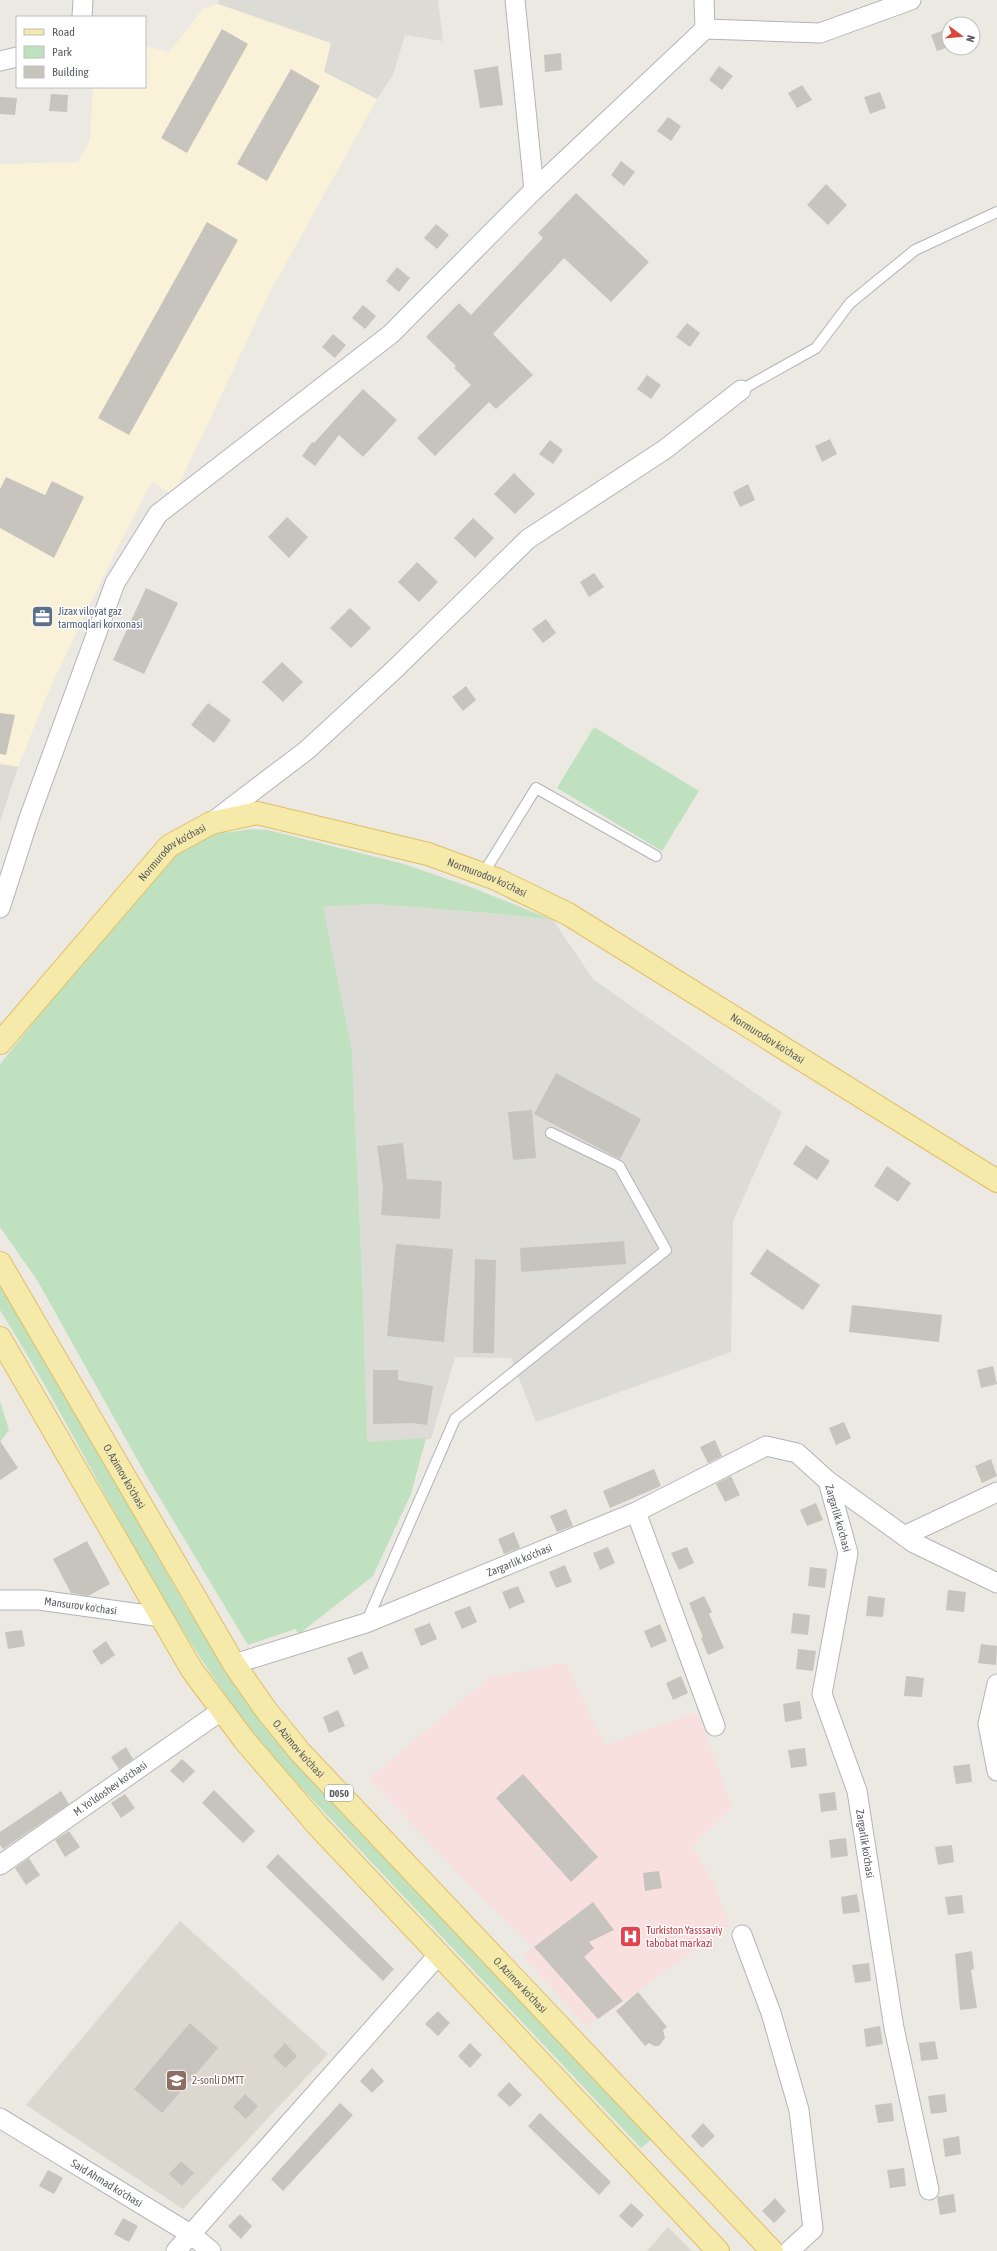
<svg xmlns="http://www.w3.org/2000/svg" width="997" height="2251" font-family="'Asap Condensed',sans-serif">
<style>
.commercial{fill:#faf2d8}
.industrial{fill:#dddbd6}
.education{fill:#dbd8d0}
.medical{fill:#f8e0de}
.green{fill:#c0e1c0}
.building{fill:#c7c4be}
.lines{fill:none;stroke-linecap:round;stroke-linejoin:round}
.service-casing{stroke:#b2b4b8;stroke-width:12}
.minor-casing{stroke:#b2b4b8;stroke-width:21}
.primary-casing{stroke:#e2be63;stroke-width:24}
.service{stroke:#fff;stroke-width:10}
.minor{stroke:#fff;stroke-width:19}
.primary{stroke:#f6eaab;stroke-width:22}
.labels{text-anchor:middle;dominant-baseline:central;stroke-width:3;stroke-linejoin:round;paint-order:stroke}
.shield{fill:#fff;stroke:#8c8e90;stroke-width:1}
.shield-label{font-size:10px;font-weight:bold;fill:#5a5d61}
.service-label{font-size:11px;fill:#4e5e75;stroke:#fff;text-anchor:start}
.street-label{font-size:11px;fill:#5a5d61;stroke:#fff}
.health-label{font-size:11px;fill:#be3a42;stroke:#fff;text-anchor:start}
.education-label{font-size:11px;fill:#785e54;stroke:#fff;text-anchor:start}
</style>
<rect width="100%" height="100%" fill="#ebe9e1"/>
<path class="commercial" d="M218,4L331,43L325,72L377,99L270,292L174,495L152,482L119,544L49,690L18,767L0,764V164L78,162L90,140L93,87H145V46L169,52L203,9Z"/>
<path class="industrial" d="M219,0H438L443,41L405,35L393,75L377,99L324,72L331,43L218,4Z
M0,764L18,767L0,822Z
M374,904L501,914L553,920L593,979L782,1112L733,1221L731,1352L536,1422L511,1358L455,1357L431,1439L367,1442L363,1298L352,1051L322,907Z"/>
<path class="education" d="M180,1921L328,2054L183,2209L26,2105Z
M668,2227L692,2251H647Z"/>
<path class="medical" d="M565,1663L605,1745L698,1712L732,1808L692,1847L712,1880L730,1925L587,2027L523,1956L533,1947L468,1884L369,1778L489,1678Z"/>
<path class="green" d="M594,727L699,791L662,851L557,788Z
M252,829L268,830L404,864L473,888L553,920L501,914L374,904L323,907L352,1051L363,1298L367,1442L426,1438L411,1494L373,1576L299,1634L295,1629L248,1645L146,1475L37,1280L0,1227V1064L165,860L198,839L222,833Z
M0,1285L24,1320L185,1605L262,1719L654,2137L641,2148L278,1763C163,1627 94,1460 0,1310Z
M0,1401L9,1430L0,1442Z"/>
<path class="building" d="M949,28V47L937,51L931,35Z
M222,29L248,44L187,153L161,138Z
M561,53L562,70L545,72L544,55Z
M498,66L503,105L480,108L474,70Z
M719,66L733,76L722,90L709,80Z
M291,69L320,86L267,181L237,164Z
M802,85L812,100L797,108L788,93Z
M880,92L886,108L870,114L864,97Z
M51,94L68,95L67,112L49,111Z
M0,97L17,98L15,115L0,114Z
M668,117L681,126L671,141L657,131Z
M621,161L635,172L624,186L611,175Z
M826,184L847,205L828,225L807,205Z
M576,193L649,262L611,302L564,258L493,334L533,375L496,409L489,402L435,456L417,438L471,385L454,368L456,366L426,337L459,303L471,315L543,238L538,233Z
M207,222L238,240L129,435L98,418Z
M436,224L449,235L437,249L424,238Z
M397,267L410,278L399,292L386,281Z
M363,305L376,316L365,329L352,318Z
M687,323L700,333L690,347L676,337Z
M333,334L346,345L335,358L322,347Z
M647,375L661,385L651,399L637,389Z
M363,389L397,420L363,457L339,435L315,466L302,456L312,442L314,443Z
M830,439L837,454L822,462L815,446Z
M550,440L563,450L553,464L539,454Z
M514,473L535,494L515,514L494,494Z
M6,477L45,495L52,481L84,497L54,558L0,528V489Z
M748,484L755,500L740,507L733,492Z
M287,517L308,537L289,558L268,537Z
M473,518L494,538L475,558L454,538Z
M417,562L438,582L419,602L398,582Z
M594,573L604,587L589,597L580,582Z
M146,588L178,603L144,674L113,660Z
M350,608L371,628L351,648L330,628Z
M546,619L556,633L543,643L532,629Z
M282,662L303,682L283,702L262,682Z
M466,686L476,700L463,711L452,697Z
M208,703L231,720L214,743L191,725Z
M0,713L15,715L6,755L0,754Z
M556,1073L641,1119L620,1159L534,1114Z
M532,1110L536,1158L513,1160L508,1112Z
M403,1143L407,1179L442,1181L440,1219L381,1215L383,1187L377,1146Z
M806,1145L830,1161L817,1180L793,1164Z
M887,1166L911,1183L898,1202L874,1186Z
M624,1241L626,1264L521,1272L520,1248Z
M396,1244L453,1249L444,1342L387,1336Z
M767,1249L820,1285L803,1310L750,1274Z
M475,1259L496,1260L494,1353H473Z
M852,1305L942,1315L939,1342L849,1332Z
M993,1366L997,1384L981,1388L977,1370Z
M373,1370H398V1380L433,1386L427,1425L412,1423L373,1424Z
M844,1422L851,1438L836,1445L829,1428Z
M715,1440L722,1456L708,1463L700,1447Z
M0,1441L18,1468L0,1480Z
M991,1459L997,1476L982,1483L975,1466Z
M654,1469L661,1486L610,1508L603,1491Z
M731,1476L740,1495L725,1502L716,1484Z
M816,1503L823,1520L807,1526L800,1510Z
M566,1509L573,1526L557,1532L550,1516Z
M514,1532L520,1548L504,1554L498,1539Z
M87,1541L110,1584L88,1596L71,1593L53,1559Z
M608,1547L615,1563L600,1570L593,1553Z
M687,1547L694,1563L679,1570L671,1553Z
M565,1565L572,1582L556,1588L549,1572Z
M810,1567L827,1569L825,1588L808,1586Z
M518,1586L525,1602L509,1609L502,1592Z
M948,1590L966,1592L964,1612L946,1610Z
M704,1596L712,1612L709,1614L724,1648L708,1655L701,1638L703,1637L689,1603Z
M868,1596L885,1598L883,1617L866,1616Z
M470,1606L477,1622L462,1629L454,1612Z
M793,1613L810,1615L808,1635L791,1633Z
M430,1623L437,1639L421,1646L414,1629Z
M660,1624L667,1641L651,1648L644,1631Z
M22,1630L25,1646L8,1649L5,1632Z
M106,1641L115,1655L101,1665L92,1651Z
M981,1644L997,1646L996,1665L978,1663Z
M798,1649L816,1651L813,1671L796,1669Z
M362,1651L369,1668L354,1675L347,1658Z
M681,1676L688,1693L673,1700L666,1683Z
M906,1676L924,1678L922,1697L904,1696Z
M800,1701L802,1719L785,1722L783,1704Z
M338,1710L345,1726L329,1733L323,1717Z
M126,1747L133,1759L119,1769L111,1757Z
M805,1748L807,1766L791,1768L788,1750Z
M182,1759L195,1771L183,1783L170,1771Z
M970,1764L972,1782L956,1784L953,1766Z
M523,1774L598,1857L571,1882L496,1798Z
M214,1790L255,1831L243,1843L202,1803Z
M61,1791L69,1804L3,1849L0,1845V1832Z
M835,1792L837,1810L821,1812L819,1794Z
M125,1794L135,1808L121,1818L111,1803Z
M69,1831L80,1847L65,1857L55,1840Z
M846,1838L848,1856L831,1858L829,1840Z
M952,1845L954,1862L938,1865L935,1847Z
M278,1854L394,1969L383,1981L266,1867Z
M29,1858L40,1875L26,1885L15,1868Z
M659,1871L662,1888L645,1891L643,1873Z
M857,1894L860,1912L843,1914L841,1897Z
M962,1895L964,1913L948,1915L945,1897Z
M593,1902L614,1930L589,1942L594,1948L584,1957L623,2001L598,2019L534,1947Z
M972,1951L974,1969L971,1970L977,2008L960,2010L955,1954Z
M869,1963L871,1981L855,1983L852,1965Z
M638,1992L667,2027L663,2030L665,2038L659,2046H654L649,2043L645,2046L616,2011Z
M438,2011L450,2023L438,2036L425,2024Z
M190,2023L218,2048L162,2113L134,2089Z
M880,2026L883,2044L866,2047L864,2029Z
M935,2041L938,2059L921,2061L919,2043Z
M285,2043L297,2056L285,2068L273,2056Z
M470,2043L482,2055L470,2068L458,2056Z
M372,2068L384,2081L372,2093L360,2081Z
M509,2082L522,2095L510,2107L497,2095Z
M245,2094L258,2106L246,2119L233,2107Z
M945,2094L947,2112L931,2114L928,2096Z
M340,2103L353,2115L283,2191L271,2179Z
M892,2103L894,2121L878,2123L875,2105Z
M540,2113L611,2182L599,2195L528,2126Z
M703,2123L715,2136L702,2148L691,2136Z
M959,2136L961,2154L945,2157L943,2139Z
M181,2161L194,2173L182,2186L169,2174Z
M904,2168L906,2186L890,2188L887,2170Z
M48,2170L63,2178L54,2194L39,2186Z
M954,2194L956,2212L940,2215L937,2197Z
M775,2198L786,2211L774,2223L762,2211Z
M631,2203L644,2215L632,2228L619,2216Z
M240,2214L252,2226L241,2239L228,2226Z
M123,2218L138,2226L129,2242L114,2234Z"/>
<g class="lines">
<defs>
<path id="service" d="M741,390L816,348L850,303L915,250L997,212
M483,874L536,788L656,856
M366,1623L455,1419L666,1250L619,1166L551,1133"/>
<g id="minor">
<path d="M515,0L534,190"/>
<path d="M82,17L83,0"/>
<path d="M705,29L820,33L911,0"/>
<path d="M0,61L17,57"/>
<path d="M211,823L307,750L395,669L528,539L664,450L741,390"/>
<path d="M0,908L29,818L115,583L158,514L391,334L534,190L705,29L704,0"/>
<path d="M828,1481L914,1543L997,1583"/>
<path d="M636,1512L715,1726"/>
<path d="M904,1536L997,1492"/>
<path id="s1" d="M0,1600H39L162,1617"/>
<path id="s2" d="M234,1664L366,1623L636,1512L766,1446L797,1453L828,1481L848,1553L822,1694L857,1791L894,2028L929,2190"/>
<path d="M997,1684L988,1724L997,1771"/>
<path id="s3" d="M0,1865L221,1711"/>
<path d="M742,1935L771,2013L799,2110L813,2229L789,2251"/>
<path id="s4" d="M0,2118L192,2235L211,2251"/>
<path d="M176,2251L440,1953"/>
</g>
<g id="primary">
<path id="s5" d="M0,1043L169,846L211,823L257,813L428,854L496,879L568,914L997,1181"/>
<path id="s6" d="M0,1263L234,1664L266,1710L301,1753L772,2251"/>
<path d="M0,1338L192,1670L245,1741L318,1826L718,2251"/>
</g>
</defs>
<use href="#service" class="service-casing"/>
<use href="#minor" class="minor-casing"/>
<use href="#primary" class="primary-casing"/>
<use href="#service" class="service"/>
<use href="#minor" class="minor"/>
<use href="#primary" class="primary"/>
</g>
<defs>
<symbol id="office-square" viewBox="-11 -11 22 22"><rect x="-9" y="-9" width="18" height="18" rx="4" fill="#5c6f8a" stroke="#fff"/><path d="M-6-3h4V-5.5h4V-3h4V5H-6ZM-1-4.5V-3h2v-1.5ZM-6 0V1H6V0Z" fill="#fff"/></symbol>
<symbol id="hospital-square" viewBox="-11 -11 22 22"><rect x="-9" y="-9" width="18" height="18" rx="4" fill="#e0444e" stroke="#fff"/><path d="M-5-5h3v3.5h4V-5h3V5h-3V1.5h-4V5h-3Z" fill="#fff"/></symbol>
<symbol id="school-square" viewBox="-11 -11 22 22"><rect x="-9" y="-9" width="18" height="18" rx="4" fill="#8d6e63" stroke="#fff"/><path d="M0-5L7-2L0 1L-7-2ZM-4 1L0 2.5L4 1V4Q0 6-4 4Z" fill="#fff"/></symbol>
</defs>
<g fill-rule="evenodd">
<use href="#office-square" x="30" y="604" width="25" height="25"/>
<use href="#hospital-square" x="618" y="1924" width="25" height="25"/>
<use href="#school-square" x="164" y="2068" width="25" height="25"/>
</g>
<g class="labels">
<rect class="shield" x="325" y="1785" width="28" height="16" rx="3"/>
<g class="shield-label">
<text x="339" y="1793">D050</text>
</g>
<g class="service-label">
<text x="58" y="611">Jizax viloyat gaz<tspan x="58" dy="13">tarmoqlari korxonasi</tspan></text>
</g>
<g class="street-label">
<text stroke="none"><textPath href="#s5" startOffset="258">Normurodov ko'chasi</textPath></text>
<text stroke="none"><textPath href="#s5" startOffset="594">Normurodov ko'chasi</textPath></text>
<text stroke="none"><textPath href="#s5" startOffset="918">Normurodov ko'chasi</textPath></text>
<text stroke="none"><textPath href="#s6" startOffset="247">O. Azimov ko'chasi</textPath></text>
<text stroke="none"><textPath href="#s2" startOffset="688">Zargarlik ko'chasi</textPath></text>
<text stroke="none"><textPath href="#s2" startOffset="304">Zargarlik ko'chasi</textPath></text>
<text stroke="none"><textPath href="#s1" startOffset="81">Mansurov ko'chasi</textPath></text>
<text stroke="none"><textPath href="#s6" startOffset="571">O. Azimov ko'chasi</textPath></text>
<text stroke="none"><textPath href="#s3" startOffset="134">M. Yo'ldoshev ko'chasi</textPath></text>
<text stroke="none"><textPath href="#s2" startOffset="1024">Zargarlik ko'chasi</textPath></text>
<text stroke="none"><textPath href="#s6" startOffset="895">O. Azimov ko'chasi</textPath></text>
<text stroke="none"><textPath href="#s4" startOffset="125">Said Ahmad ko'chasi</textPath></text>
</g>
<g class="health-label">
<text x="646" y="1930">Turkiston Yasssaviy<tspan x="646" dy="13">tabobat markazi</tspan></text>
</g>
<g class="education-label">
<text x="192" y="2080">2-sonli DMTT</text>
</g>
</g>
<rect x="16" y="16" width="130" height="72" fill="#ffffff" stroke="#bdbec0"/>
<rect x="24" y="29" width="20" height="6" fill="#f6eaab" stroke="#bdbec0"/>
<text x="52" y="36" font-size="12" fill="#5a5d61">Road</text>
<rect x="24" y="46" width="20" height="12" fill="#c0e1c0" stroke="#bdbec0"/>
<text x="52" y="56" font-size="12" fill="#5a5d61">Park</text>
<rect x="24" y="66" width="20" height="12" fill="#c7c4be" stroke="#bdbec0"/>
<text x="52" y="76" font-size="12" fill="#5a5d61">Building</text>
<g transform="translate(961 36) rotate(106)"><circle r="19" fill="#ffffff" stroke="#bdbec0"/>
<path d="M0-3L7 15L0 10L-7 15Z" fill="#d7473b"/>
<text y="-6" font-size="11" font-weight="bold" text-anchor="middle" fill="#5a5d61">N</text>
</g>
</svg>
